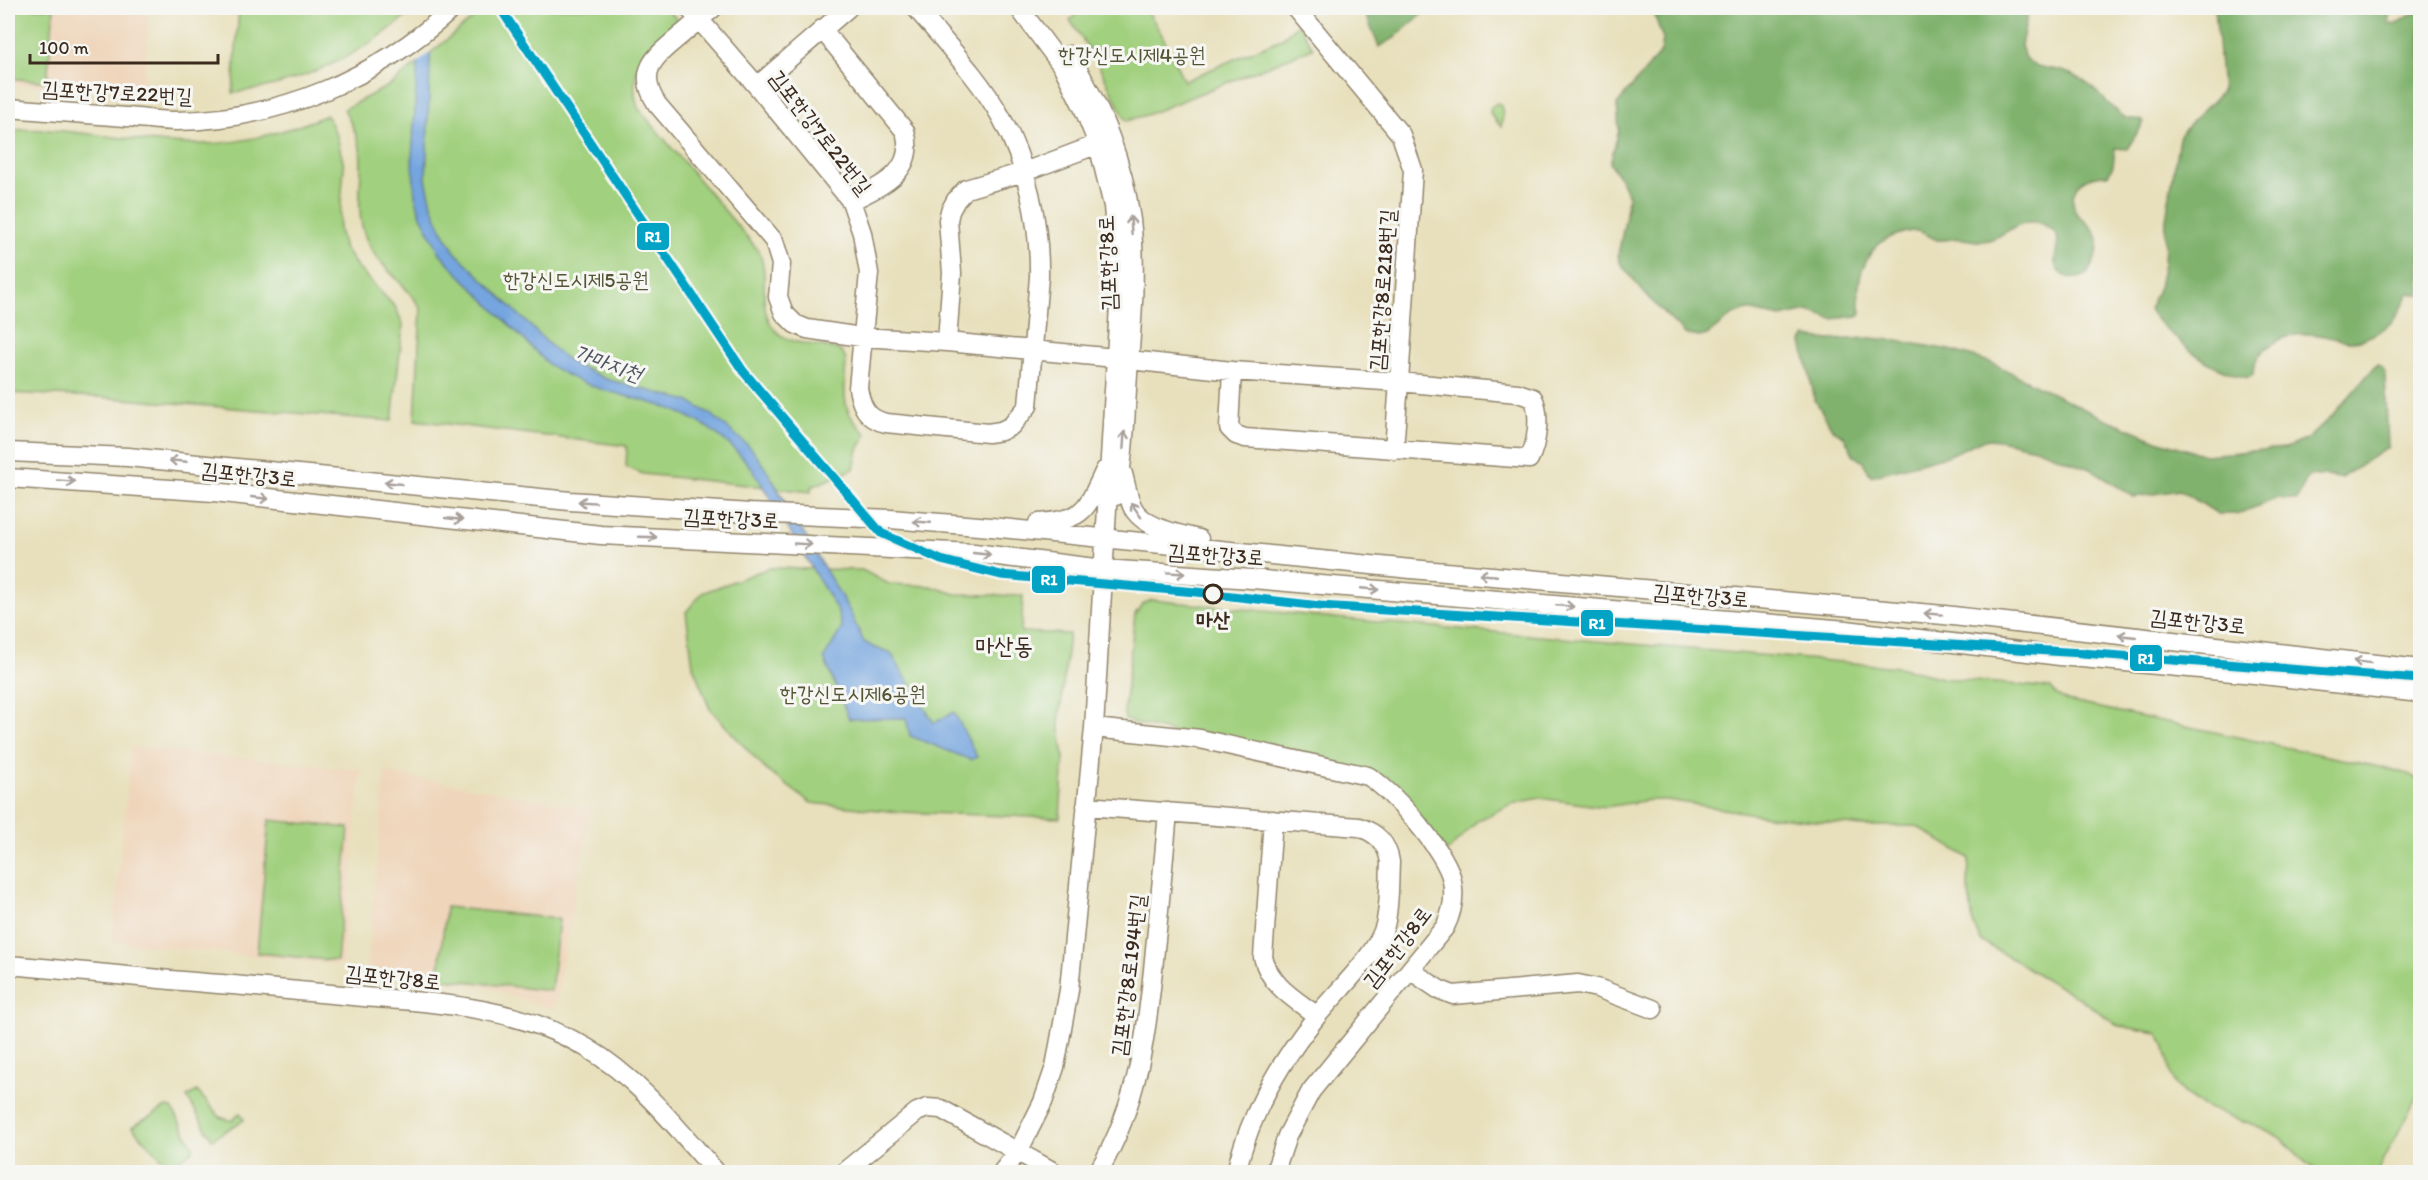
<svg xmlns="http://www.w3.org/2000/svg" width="2428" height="1180" font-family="Itim,'Poor Story',sans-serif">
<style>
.built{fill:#efd6bb}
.green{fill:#a1d07e;stroke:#6e7d4e;stroke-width:1.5}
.forest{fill:#80b26d;stroke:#5e6e46;stroke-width:1.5}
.water{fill:#75a5df;stroke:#58687e;stroke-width:1.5}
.pier{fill:#e8e0bc}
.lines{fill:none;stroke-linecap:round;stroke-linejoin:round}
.minor-casing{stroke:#92856d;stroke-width:21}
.minor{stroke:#fff;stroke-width:18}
.rail-1-casing{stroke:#f6f6f2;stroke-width:14}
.rail-1{stroke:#03a3c5;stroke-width:9}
.oneway{stroke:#a79f9a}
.stop-dot{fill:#f6f6f2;stroke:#3b2a1e;stroke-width:3}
.labels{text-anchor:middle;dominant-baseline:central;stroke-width:6;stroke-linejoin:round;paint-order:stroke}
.park-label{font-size:21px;fill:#545436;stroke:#f6f6f2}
.street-label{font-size:21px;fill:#3b2a1e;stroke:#f6f6f2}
.stop-label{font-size:21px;font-weight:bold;fill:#3b2a1e;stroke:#f6f6f2}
.water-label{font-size:22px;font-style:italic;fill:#4f5562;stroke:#f6f6f2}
.quarter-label{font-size:24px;fill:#3b2a1e;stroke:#f6f6f2}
.line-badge{stroke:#f6f6f2;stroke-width:2}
.badge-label{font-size:16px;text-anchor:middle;font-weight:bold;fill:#fff}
</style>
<rect width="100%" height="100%" fill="#f6f6f2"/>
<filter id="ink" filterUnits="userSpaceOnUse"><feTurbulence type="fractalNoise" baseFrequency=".0167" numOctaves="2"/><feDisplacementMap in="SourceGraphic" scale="12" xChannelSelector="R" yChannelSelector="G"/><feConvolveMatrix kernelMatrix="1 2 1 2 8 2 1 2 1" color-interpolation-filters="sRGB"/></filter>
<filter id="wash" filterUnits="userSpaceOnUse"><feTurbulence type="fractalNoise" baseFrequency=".008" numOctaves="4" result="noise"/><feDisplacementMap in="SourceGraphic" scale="24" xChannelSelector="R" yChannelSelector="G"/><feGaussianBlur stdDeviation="1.35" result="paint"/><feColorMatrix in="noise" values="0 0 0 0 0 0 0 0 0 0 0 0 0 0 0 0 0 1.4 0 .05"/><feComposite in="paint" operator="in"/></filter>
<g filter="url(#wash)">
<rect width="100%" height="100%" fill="#e8e0bc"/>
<path class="built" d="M8,8H149L143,94L8,84Z
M131,747L361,770L342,965L112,942Z
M385,772L591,809L554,1010L478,985L367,971Z"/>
<path class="green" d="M8,8H54L47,82L8,78Z
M239,8H416C364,54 302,84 233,93Z
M486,8H666L676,18L675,31C646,53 626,67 638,108L758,250C772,278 755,304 774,329C792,351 837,341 844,355C847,360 846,367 845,373C844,402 843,414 867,434L858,449L854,469L811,487V492L643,474L626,467L627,446L415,420L421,309C406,281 376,267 365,236C354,206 364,178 360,148C358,135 349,120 344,109L392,84Z
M1084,8H1146L1162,35L1184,81L1281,39L1298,24L1313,48L1149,114L1126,121L1097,62L1070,20Z
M1497,103L1501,105L1503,115L1501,127L1490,113L1491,107Z
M327,115L337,136L344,166L339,230L344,248L358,268L396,308L403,325L392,421L98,397L8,393V130C21,130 35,129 49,130C100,133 152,145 203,144C242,144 292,130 327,115Z
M769,568L862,570L889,584L930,586L956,594L1023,596L1021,632L1069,634L1059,722L1064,757L1060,818L898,812L811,803L766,770L710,709L693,666L686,612L702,593Z
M1152,600L1377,622L1899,667L1942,678L2051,688L2054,693L2067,701L2398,771L2420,780V1090L2378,1172H2319C2299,1162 2293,1144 2274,1134C2244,1117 2198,1113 2176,1085C2164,1070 2171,1047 2157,1033L2119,1026L2079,998L1981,941L1973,923L1968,886L1969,858L1916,826H1863L1768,816L1667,800H1650L1605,807L1540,798L1511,804L1477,821L1447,852L1390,783L1134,723L1125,720L1124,711L1135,614L1142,604Z
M269,820L349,828L337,961L257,953Z
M446,907L559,919L551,991L438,978Z
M197,1091L220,1117L232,1121L240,1113L244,1120L212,1139L187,1097Z
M166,1107L172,1108L194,1148L192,1152L171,1164H167L132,1127Z"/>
<path class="forest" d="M1363,8H1429L1393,39L1379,47Z
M1652,8H2029L2021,45L2025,59C2038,70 2053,67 2068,73C2091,81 2104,102 2123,116C2130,121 2138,117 2144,122L2127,149L2115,148L2113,166L2108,175C2085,175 2067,185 2075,211C2080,218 2087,222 2092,228C2105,242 2095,261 2087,274C2078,281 2061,279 2056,267C2050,251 2071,236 2042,224C2018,214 2005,240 1983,241C1972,242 1962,237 1951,239C1946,240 1942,241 1937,240C1930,237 1924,232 1916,231C1908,230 1901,234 1894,236C1869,244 1856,274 1859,300C1859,304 1861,309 1861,313L1858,316L1832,319L1808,311L1781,317L1747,310L1733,315L1707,335L1699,337L1685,334L1645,294L1620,263L1618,255L1626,215L1628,195L1621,180L1610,163L1619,130L1617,104L1661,52L1663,39Z
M2215,8H2391L2388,22L2394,25L2420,9V295L2409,293C2398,316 2392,328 2366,338C2348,346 2329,335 2311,334C2285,333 2254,347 2253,375L2248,378C2217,371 2195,356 2171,334C2163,326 2154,319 2149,309L2159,287L2164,263L2166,219L2179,138C2187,121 2210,108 2222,90Z
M1805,337L1830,340L1870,338L1893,340L1950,350L1990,362L2092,413L2157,440L2205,455L2285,448L2306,440L2334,414L2377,364L2383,369L2385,374L2388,447L2341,478L2310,475L2306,480L2297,500L2278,498L2238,514H2218L2180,490L2134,497L2090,469L2035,448L1999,440L1988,439L1975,443L1950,455L1871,476L1863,462L1854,456L1844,436L1833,430L1815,400L1802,342Z"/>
<path class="water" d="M421,8H432L426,179L432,205L442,230L455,252L555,350L572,363L606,379L688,401L711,414L751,448L766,469L848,608L864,642L875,648L890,652L934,723L954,712L977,757L971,760L910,736L906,718L849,719L824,658L842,628L837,610L753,470C728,438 695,415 655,404C614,392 585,389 548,364L452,267L440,253L421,216L415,195L412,158Z"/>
<path class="pier" d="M418,8H435L433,50L415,65Z"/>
</g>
<g filter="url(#ink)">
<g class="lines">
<defs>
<path id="minor" d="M689,8L757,86L851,201L862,233L869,273L858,388C861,406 867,419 886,423L988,433L1001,431L1011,426L1028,406L1039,277C1040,223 1027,164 1001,117C979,77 945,43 916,8
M713,8C702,17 692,26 681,35C656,56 635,70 657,104L774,241L781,264L778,297L784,313L795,324L807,329L861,337L947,342L1115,358
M822,29L905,131C917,172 881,186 851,201
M1069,55C1100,104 1123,161 1131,220C1137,270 1132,324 1128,374C1125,415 1125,456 1116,496
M757,86L848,8
M8,108C47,111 87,114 126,117C143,118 160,121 176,121C280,120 377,78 453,8
M947,342L952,273L948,220L950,211L956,200L966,189L1024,172L1109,140
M1129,360L1232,371L1399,382L1413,170L1401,135L1296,8
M1232,371L1229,428L1236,435L1245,438L1529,459C1537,444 1541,414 1533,398L1518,393L1399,382L1394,450
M8,452L128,457L570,501L750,513L890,519L991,527L1411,569L1944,615L2420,669
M1123,474C1126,485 1128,496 1132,506C1142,528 1178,534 1199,539
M8,478L214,492L601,535L974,553L1103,569L1252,579L1846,630L2060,656L2254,674L2420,693
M1038,523C1085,520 1086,510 1105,470
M1094,728L1200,739L1368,776C1392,790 1448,853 1452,881C1455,896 1452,913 1445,927L1311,1091L1287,1136L1275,1172
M1086,806L1359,827C1377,833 1387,843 1390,862C1389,882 1390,905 1385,925C1378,954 1336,992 1317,1016C1279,1063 1250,1113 1236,1172
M1273,820L1263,957C1270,986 1295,999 1317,1016
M8,965C83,971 158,980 233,985C277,989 320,993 364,997C440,1003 519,1007 587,1048C639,1079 676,1127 716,1172
M1410,970L1438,989L1453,995L1578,984L1597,988L1653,1009
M844,1172L917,1112L927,1108L941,1109L1054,1172
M1002,1172L1018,1152L1043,1102L1055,1067L1069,990L1094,728L1120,289L1113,206L1098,144L1083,107L1063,67L1019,8
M1098,1172C1139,1104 1148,1027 1155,949C1160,903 1164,857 1168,812"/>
</defs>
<use href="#minor" class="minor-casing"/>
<use href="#minor" class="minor"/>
<defs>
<path id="rail-1" d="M500,8L743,371L881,533L941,560L1001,575L1196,592L1320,606L2082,653L2420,679"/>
</defs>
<use href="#rail-1" class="rail-1-casing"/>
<use href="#rail-1" class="rail-1"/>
</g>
<defs><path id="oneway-shaft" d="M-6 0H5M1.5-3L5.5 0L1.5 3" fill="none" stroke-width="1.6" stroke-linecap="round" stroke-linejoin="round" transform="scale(1.5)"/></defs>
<g class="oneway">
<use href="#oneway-shaft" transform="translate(1131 225) rotate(-94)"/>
<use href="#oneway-shaft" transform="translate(1124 440) rotate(-86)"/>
<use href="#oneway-shaft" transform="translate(178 461) rotate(-175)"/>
<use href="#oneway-shaft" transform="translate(66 481) rotate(4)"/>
<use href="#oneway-shaft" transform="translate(393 483) rotate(-174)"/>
<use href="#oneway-shaft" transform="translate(260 498) rotate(6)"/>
<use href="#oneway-shaft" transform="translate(587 502) rotate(-176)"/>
<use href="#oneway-shaft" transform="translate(1136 510) rotate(-125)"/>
<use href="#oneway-shaft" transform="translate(454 519) rotate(6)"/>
<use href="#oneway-shaft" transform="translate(922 522) rotate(-175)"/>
<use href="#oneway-shaft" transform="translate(648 537) rotate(2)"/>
<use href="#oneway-shaft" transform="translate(803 544) rotate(3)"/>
<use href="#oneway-shaft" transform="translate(982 554) rotate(6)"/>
<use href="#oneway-shaft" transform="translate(1176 573) rotate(4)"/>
<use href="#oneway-shaft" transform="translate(1488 575) rotate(-175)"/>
<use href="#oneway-shaft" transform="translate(1370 589) rotate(5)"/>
<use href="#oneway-shaft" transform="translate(1565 606) rotate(5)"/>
<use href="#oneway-shaft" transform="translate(1933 614) rotate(-175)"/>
<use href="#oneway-shaft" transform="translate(2127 636) rotate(-174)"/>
<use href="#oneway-shaft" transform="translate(2362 662) rotate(-173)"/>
</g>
</g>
<circle class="stop-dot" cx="1213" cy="594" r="9"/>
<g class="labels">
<g class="park-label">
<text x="1132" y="54">한강신도시제4공원</text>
<text x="576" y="279">한강신도시제5공원</text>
<text x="853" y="693">한강신도시제6공원</text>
</g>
<g class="street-label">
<text transform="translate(117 92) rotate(3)">김포한강7로22번길</text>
<text transform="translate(821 132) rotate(52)">김포한강7로22번길</text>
<text transform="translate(1107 263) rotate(-92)">김포한강8로</text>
<text transform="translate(1382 290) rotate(-86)">김포한강8로218번길</text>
<text transform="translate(249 474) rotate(6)">김포한강3로</text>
<text transform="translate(731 518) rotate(3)">김포한강3로</text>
<text transform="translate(1216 554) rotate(4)">김포한강3로</text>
<text transform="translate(1701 595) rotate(5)">김포한강3로</text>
<text transform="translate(2198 621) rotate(6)">김포한강3로</text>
<text transform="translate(1397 947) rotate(-52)">김포한강8로</text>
<text transform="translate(1128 975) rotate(-83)">김포한강8로194번길</text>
<text transform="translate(393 977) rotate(6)">김포한강8로</text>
</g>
<g class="stop-label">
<text x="1213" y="619">마산</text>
</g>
<g class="water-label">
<text transform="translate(608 363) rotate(20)">가마지천</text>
</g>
<g class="quarter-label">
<text x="1004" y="645">마산동</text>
</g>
</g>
<g class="line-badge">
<rect x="636" y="222" width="34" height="29" rx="6" fill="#03a3c5"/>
<rect x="1031" y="565" width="35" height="29" rx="6" fill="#03a3c5"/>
<rect x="1580" y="609" width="34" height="28" rx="6" fill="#03a3c5"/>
<rect x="2129" y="644" width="34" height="28" rx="6" fill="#03a3c5"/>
</g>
<g class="badge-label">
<text x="653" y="242">R1</text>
<text x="1049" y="585">R1</text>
<text x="1597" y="629">R1</text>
<text x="2146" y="664">R1</text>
</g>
<rect width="2428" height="1180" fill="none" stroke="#f6f6f2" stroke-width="30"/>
<path d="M30 54v9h188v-9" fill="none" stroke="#3b2a1e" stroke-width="3"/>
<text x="39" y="54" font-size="18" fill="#3b2a1e" stroke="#f6f6f2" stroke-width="4.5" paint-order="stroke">100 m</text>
</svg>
